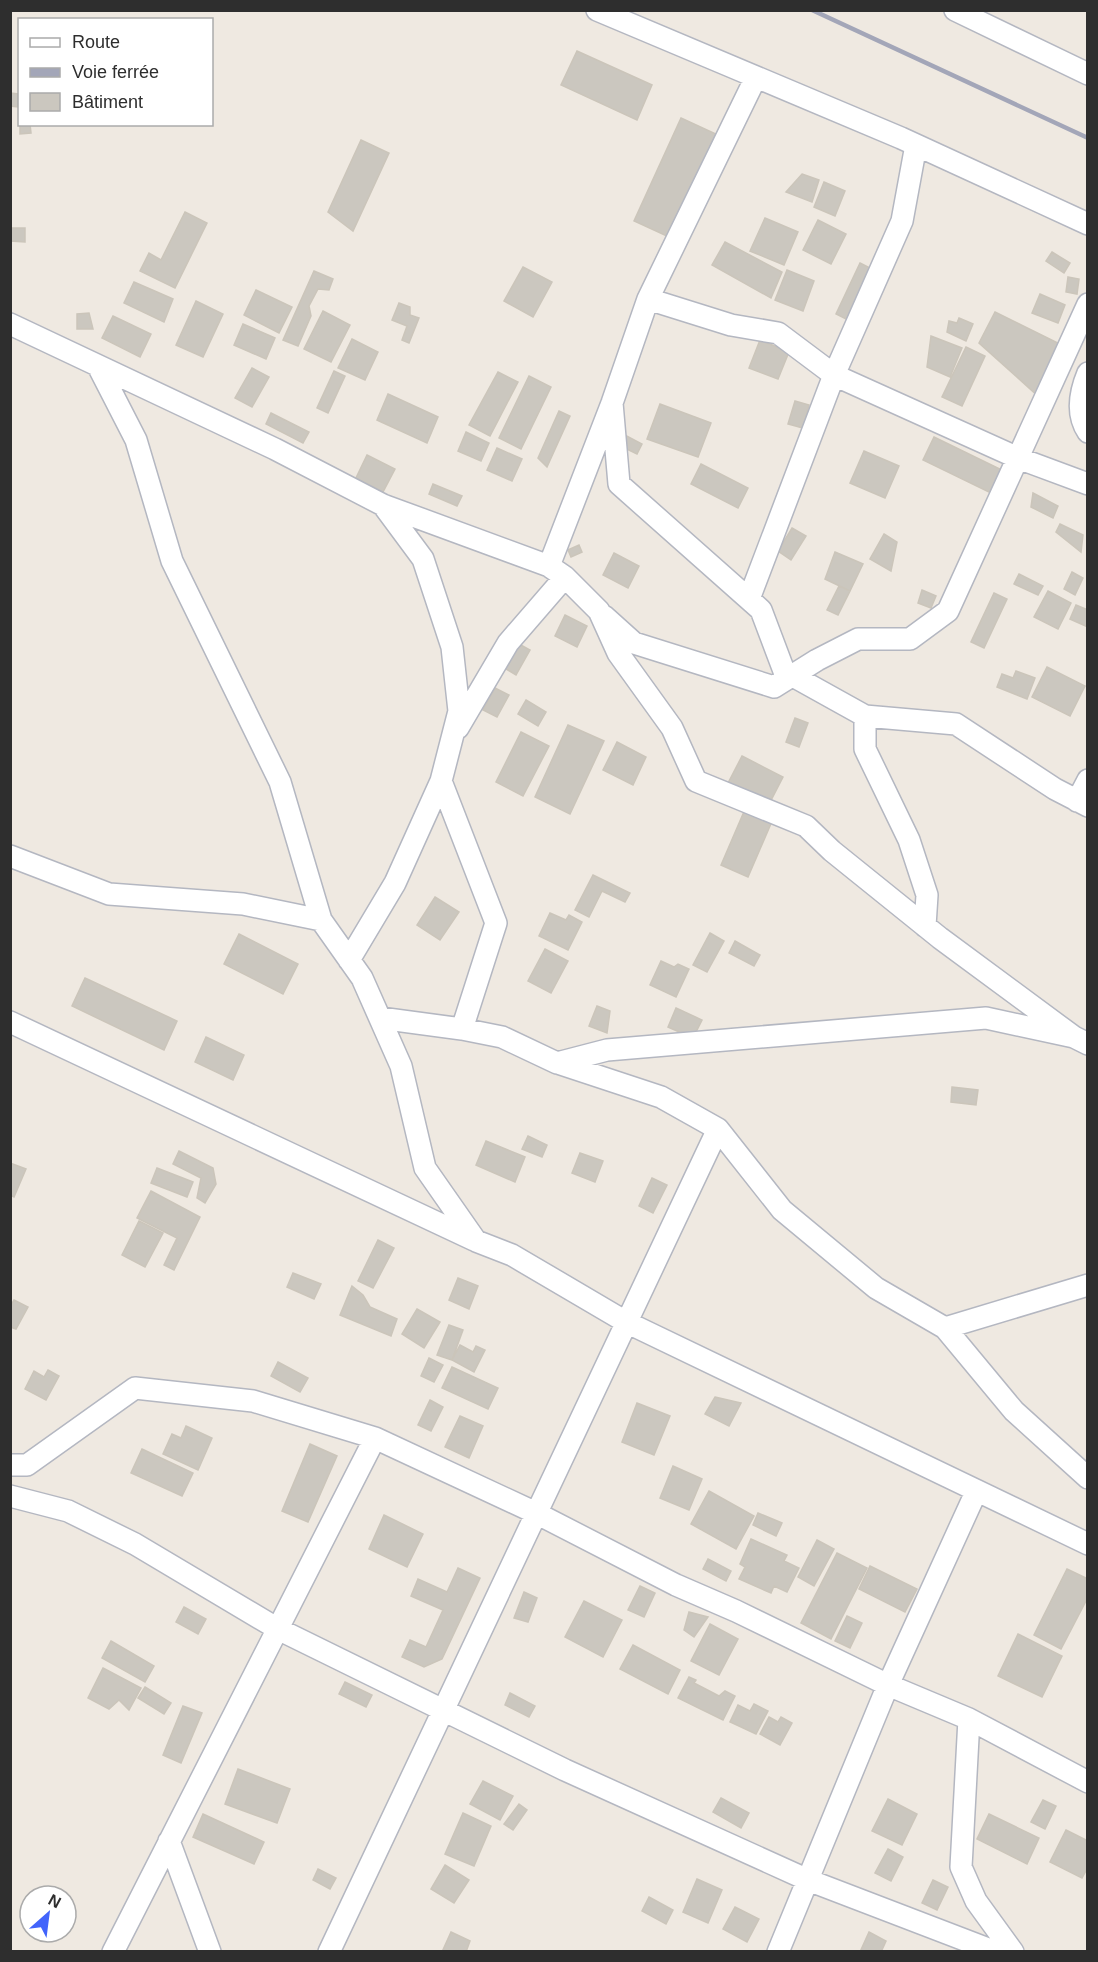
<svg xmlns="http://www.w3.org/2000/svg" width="1098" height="1962" font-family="Helvetica,sans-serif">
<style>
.building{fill:#cbc7bf;stroke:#cbc5ba;stroke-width:1.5}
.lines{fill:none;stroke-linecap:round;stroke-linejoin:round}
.minor-casing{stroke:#b4b7c1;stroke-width:24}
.minor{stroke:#fff;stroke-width:21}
.rail{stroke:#a3a6b8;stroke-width:4.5}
</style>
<rect width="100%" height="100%" fill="#efe9e1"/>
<path class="building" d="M577,51L652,85L637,120L561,85Z
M10,93L19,94L18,107L10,106Z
M681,118L716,134L669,237L634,221Z
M20,124H30L31,133L20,134Z
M361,140L389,153L353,231L328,212Z
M802,174L819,180L812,202L786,192Z
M824,182L845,191L835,216L814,207Z
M185,212L207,223L175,288L140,271L149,253L161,260Z
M765,218L798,232L784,265L750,251Z
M818,220L846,234L831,264L803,250Z
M10,228H25V242L10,241Z
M725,242L782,272L771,298L712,265Z
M1052,252L1070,263L1064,273L1046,261Z
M860,263L874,270L850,321L836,314Z
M523,267L552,282L533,317L504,301Z
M787,270L814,281L803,311L775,300Z
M314,271L333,279L329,290L318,289L309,306L311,316L298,346L283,340Z
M1068,277L1079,279L1077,294L1066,292Z
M134,282L173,299L164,322L124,303Z
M256,290L292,307L279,333L244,315Z
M1040,294L1065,305L1058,323L1032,313Z
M196,301L223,314L203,357L176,345Z
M399,303L410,307V315L419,318L409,343L402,340L407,326L392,320Z
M323,311L350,325L331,362L304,349Z
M995,312L1068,348L1039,397L979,343Z
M89,313L93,329H77V314Z
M113,316L151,334L140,357L102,338Z
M959,318L973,324L966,341L947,332L949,321L957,323Z
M243,324L275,338L266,359L234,345Z
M931,336L962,348L950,377L927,367Z
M352,339L378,352L365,380L338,368Z
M760,340L789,352L778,379L749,368Z
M966,347L985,356L962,406L942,397Z
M252,368L269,377L252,407L235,398Z
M334,371L345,376L328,413L317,408Z
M498,372L518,382L490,436L469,425Z
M529,376L551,387L521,449L499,438Z
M388,394L438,417L427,443L377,420Z
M795,401L809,405L803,428L788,424Z
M660,404L711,423L698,457L647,439Z
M559,411L570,416L547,467L538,458Z
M271,413L309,432L303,443L266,424Z
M466,432L489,443L481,461L458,451Z
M619,432L642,444L637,454L614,443Z
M934,437L1002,470L991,493L923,460Z
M497,448L522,459L512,481L487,470Z
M864,451L899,466L885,498L850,483Z
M367,455L395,469L383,492L356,478Z
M701,464L748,488L738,508L691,484Z
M433,484L462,496L457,506L429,494Z
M1033,493L1058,506L1053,518L1031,507Z
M1060,524L1083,535L1081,552L1056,532Z
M792,528L806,536L791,560L778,551Z
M884,534L897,542L891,571L870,559Z
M579,545L582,552L571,557L568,550Z
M835,552L863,564L850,591L825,579Z
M614,553L639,566L628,588L603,575Z
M1072,572L1083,578L1075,595L1064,589Z
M1019,574L1043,586L1038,595L1014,584Z
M839,586L850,591L838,615L827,610Z
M922,590L936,596L931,608L918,603Z
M1048,591L1071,603L1058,629L1034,617Z
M994,593L1007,599L984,648L971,642Z
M1076,605L1088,610V627L1070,619Z
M565,615L587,626L577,647L555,636Z
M519,644L530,650L516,675L506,669Z
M1047,667L1085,686L1070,716L1032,697Z
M1016,671L1035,678L1027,699L997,687L1002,674L1013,678Z
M495,688L509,695L497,717L483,710Z
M526,700L546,712L538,726L518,714Z
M795,718L808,723L799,747L786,742Z
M568,725L604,741L570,814L535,797Z
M521,732L549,746L523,796L496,782Z
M617,742L646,757L633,785L603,770Z
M742,756L783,777L766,810L725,789Z
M746,807L773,819L748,877L721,865Z
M593,875L630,893L625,902L602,891L589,917L575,910Z
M435,897L459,912L440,940L417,925Z
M550,913L566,920L569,915L582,922L568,950L539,936Z
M710,933L724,941L707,972L693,965Z
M239,934L298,964L283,994L224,964Z
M735,941L760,955L754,966L729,953Z
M545,949L568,961L551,993L528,981Z
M661,961L674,967L678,964L689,969L676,997L650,985Z
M85,978L177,1021L164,1050L72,1006Z
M597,1006L610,1011L607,1033L589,1026Z
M676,1008L702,1020L693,1038L668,1027Z
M206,1037L244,1055L233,1080L195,1062Z
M952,1087L978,1090L976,1105L951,1102Z
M528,1136L547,1145L542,1157L522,1149Z
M486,1141L525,1157L515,1182L476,1165Z
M179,1151L213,1168L216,1184L205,1203L197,1198L201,1178L173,1164Z
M580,1153L603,1161L595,1182L572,1173Z
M10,1163L26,1169L14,1197L10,1195Z
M157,1168L193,1182L187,1197L151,1183Z
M652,1178L667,1185L653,1213L639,1206Z
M151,1191L200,1217L174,1270L164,1265L177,1238L137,1218Z
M139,1221L163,1233L145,1267L122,1255Z
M378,1240L394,1248L373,1288L358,1281Z
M293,1273L321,1284L314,1299L287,1287Z
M458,1278L478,1286L469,1309L449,1300Z
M352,1286L363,1295L370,1307L397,1319L391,1336L340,1315Z
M14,1300L28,1307L16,1329L10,1327V1307Z
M417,1309L440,1322L424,1348L402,1334Z
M449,1325L463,1330L452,1360L437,1355Z
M460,1345L473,1352L476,1346L485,1350L474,1372L452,1360Z
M429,1358L443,1365L434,1382L421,1376Z
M278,1362L308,1378L300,1392L271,1376Z
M452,1367L498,1388L488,1409L442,1388Z
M48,1370L59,1376L46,1400L25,1389L34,1371L44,1377Z
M715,1397L741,1403L729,1426L705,1414Z
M430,1400L443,1407L431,1431L418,1425Z
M637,1403L670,1416L654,1455L622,1442Z
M460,1416L483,1426L469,1458L445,1447Z
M186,1426L212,1438L198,1470L163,1454L172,1434L181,1438Z
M310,1444L337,1456L308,1522L282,1511Z
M142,1449L193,1473L182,1496L131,1473Z
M673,1466L702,1479L689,1510L660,1498Z
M709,1491L754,1516L736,1549L691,1524Z
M758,1513L782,1523L776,1536L753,1525Z
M384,1515L423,1534L407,1567L369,1549Z
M751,1539L787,1555L784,1561L799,1568L787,1592L774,1586L771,1593L739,1579L745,1567L740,1564Z
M817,1540L834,1549L814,1586L798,1577Z
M837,1553L867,1568L831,1639L801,1623Z
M708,1559L731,1571L726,1581L703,1569Z
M870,1566L917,1589L905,1612L859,1589Z
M458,1568L480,1578L442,1659L424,1667L402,1657L410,1640L426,1647L443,1610L411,1596L418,1579L447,1592Z
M1067,1569L1088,1579V1597L1061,1649L1034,1635Z
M640,1586L655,1593L644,1617L628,1610Z
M524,1592L537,1598L528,1622L514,1618Z
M584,1601L622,1620L603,1657L565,1637Z
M184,1607L206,1619L198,1634L176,1622Z
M689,1612L708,1617L694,1637L684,1630Z
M847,1616L862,1623L850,1648L835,1641Z
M710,1624L738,1639L719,1675L691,1661Z
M1018,1634L1062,1656L1042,1697L998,1676Z
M111,1641L154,1666L145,1682L102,1658Z
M633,1645L680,1670L668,1694L620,1669Z
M103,1668L141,1688L129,1710L119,1700L109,1709L88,1698Z
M689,1677L696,1680L694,1683L719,1696L725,1691L735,1696L723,1720L678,1698Z
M345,1682L372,1695L366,1707L339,1694Z
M145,1687L171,1703L164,1714L138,1698Z
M510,1693L535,1706L529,1717L505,1705Z
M754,1704L768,1711L756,1734L730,1722L738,1705L750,1711Z
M183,1706L202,1713L181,1763L163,1755Z
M769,1717L778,1722L781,1717L792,1723L780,1745L760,1734Z
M238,1769L290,1789L277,1823L225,1804Z
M483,1781L513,1796L500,1820L470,1804Z
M721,1798L749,1813L741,1828L713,1812Z
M888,1799L917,1814L902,1845L872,1831Z
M1043,1800L1056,1806L1045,1829L1031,1822Z
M519,1804L527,1810L513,1830L504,1824Z
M463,1813L491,1826L474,1866L445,1854Z
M203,1814L264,1842L254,1864L193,1837Z
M989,1814L1039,1838L1027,1864L977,1839Z
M1066,1830L1088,1841V1867L1082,1878L1050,1862Z
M888,1849L903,1857L891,1881L875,1873Z
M445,1865L469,1880L454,1903L431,1889Z
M318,1869L336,1878L330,1889L313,1880Z
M697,1879L722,1890L708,1923L683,1912Z
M933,1880L948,1887L937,1910L922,1903Z
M649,1897L673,1910L666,1924L642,1911Z
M735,1907L759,1919L747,1942L723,1929Z
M451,1932L470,1941L466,1952H442Z
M869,1932L886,1941L881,1952H860Z"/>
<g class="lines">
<defs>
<path id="minor" d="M597,10L901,138L1088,224
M955,10L1088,74
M648,299L731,325L778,333L834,375L1018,458L1088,484
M10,324L275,449L383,505L549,566L565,577L599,611L618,653L672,728L696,781L806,826L832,851L940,938L1074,1037
M98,366L136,440L172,561L280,782L321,920L362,978L401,1066L425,1168L476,1241L512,1255L626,1322L1088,1544
M1088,373C1080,392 1076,414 1088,432
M612,403L619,484L761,610L784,671L865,716V749L909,840L927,895L925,926
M383,505L423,559L452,647L459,711L441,781L496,923L462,1029
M549,566L612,403L648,299L756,77
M749,599L834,375L902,221L916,145
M604,616L634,643L774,687L817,660L858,639H910L948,611L1088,304
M865,716L956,724L1055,789L1088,806
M458,728L508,643L565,577
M1077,801L1088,780
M10,856L109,894L243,904L321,920
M349,960L395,883L441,781
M380,1018L462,1029L502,1037L557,1063L607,1050L986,1018L1074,1037L1088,1044
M10,1022L474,1240
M558,1063L661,1097L718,1129L782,1210L876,1288L945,1328L1014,1411L1088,1478
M945,1328L1088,1285
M10,1465H27L135,1388L253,1401L375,1438L536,1513L676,1585L736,1611L888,1685L969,1719L1088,1782
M10,1496L68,1511L135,1544L278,1629L565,1770L808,1880L996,1952
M969,1719L961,1867L976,1901L1013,1952
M169,1841L210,1952
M113,1952L375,1438
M329,1952L718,1129
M778,1952L888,1685L976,1492"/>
</defs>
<use href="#minor" class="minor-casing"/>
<use href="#minor" class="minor"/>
<path class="rail" d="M812,10L1088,138"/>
</g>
<rect width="1098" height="1962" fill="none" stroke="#2e2e2e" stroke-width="24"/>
<rect x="18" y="18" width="195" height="108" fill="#ffffff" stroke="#ababab" stroke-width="1.5"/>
<rect x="30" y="38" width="30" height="9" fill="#ffffff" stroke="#ababab" stroke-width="1.5"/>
<text x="72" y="48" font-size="18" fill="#2e2e2e">Route</text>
<rect x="30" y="68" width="30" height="9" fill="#a3a6b8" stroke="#ababab" stroke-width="1.5"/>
<text x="72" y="78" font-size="18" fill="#2e2e2e">Voie ferrée</text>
<rect x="30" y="93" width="30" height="18" fill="#cbc7bf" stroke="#ababab" stroke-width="1.5"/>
<text x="72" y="108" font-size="18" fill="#2e2e2e">Bâtiment</text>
<g transform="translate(48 1914) rotate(28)"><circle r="28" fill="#ffffff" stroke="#ababab" stroke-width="1.5"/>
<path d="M0-4.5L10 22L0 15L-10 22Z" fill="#4264fb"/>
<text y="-9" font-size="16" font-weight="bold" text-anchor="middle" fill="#2e2e2e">N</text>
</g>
</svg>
